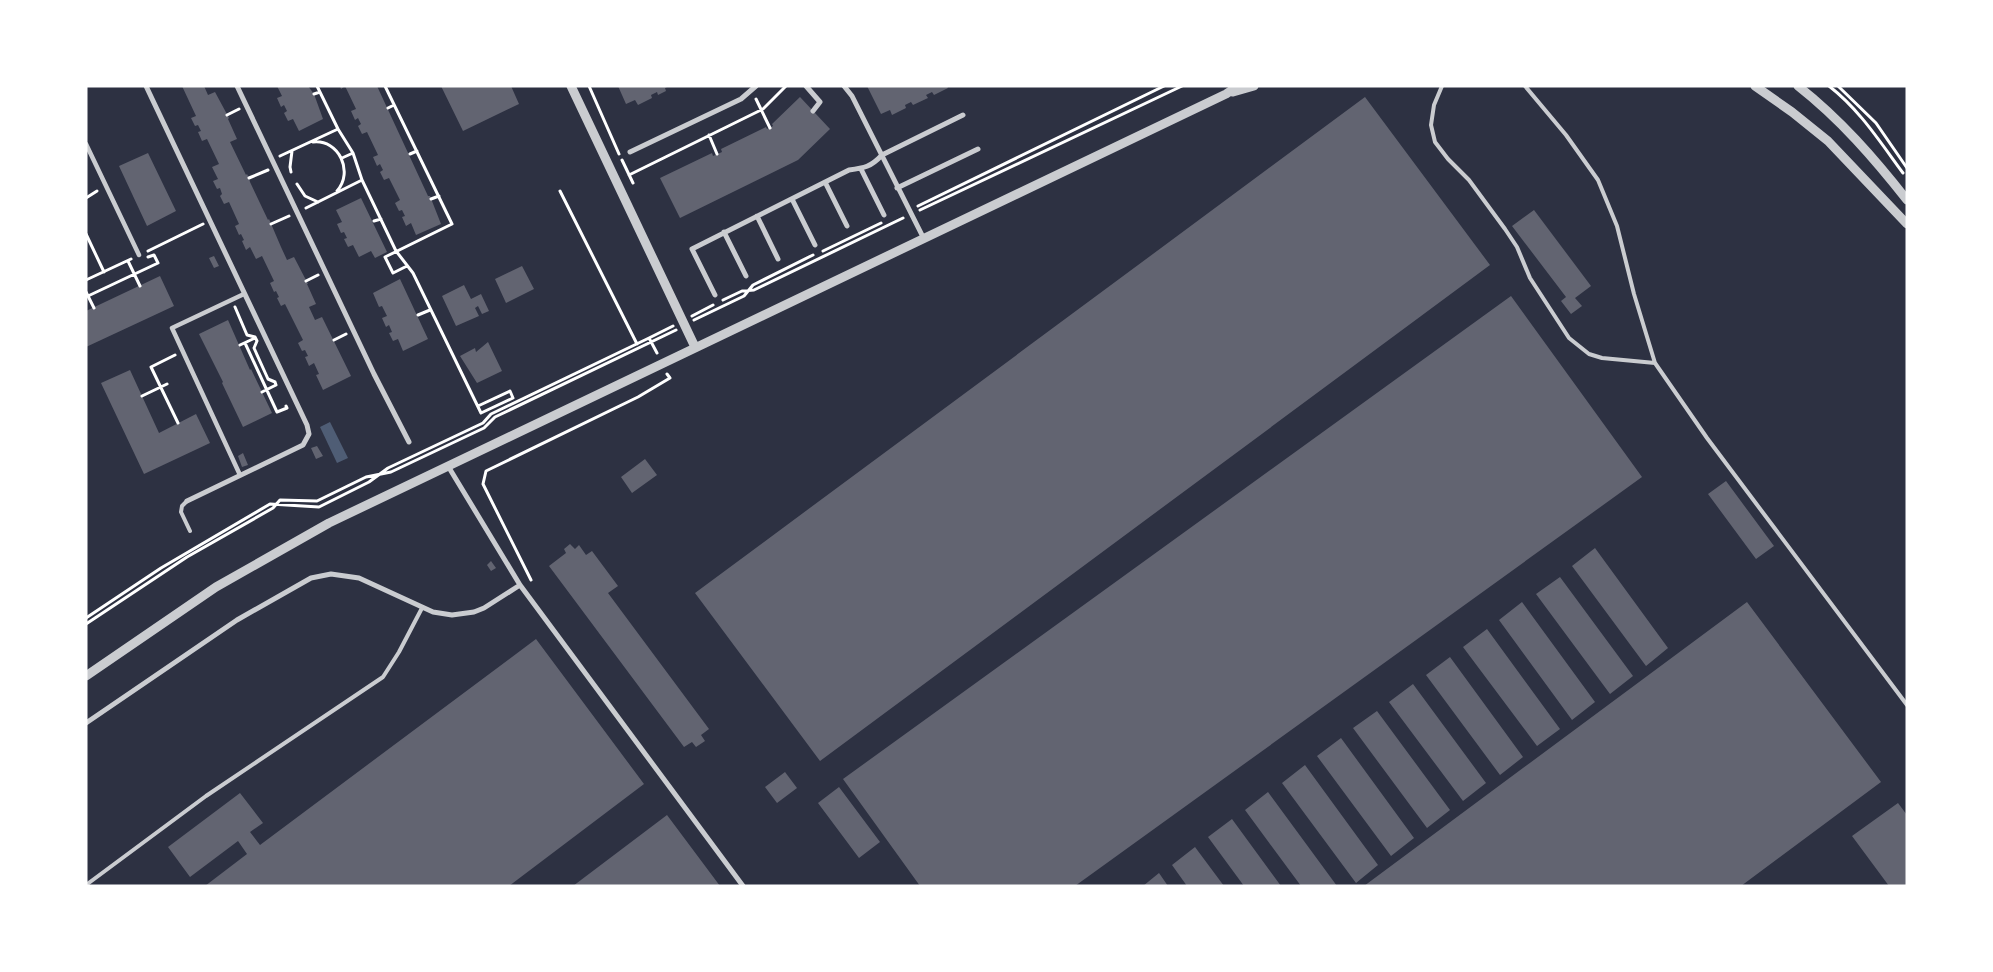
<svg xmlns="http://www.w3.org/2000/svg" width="1993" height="972" font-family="'Work Sans',sans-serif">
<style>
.water{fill:#4f5d75}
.building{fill:#626471}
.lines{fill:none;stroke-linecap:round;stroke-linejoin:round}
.path{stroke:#fff;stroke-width:3}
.service{stroke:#caccd0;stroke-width:4}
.pedestrian{stroke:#caccd0;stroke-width:4.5}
.minor{stroke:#caccd0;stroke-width:5}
.tertiary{stroke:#caccd0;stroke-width:9}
</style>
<rect width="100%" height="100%" fill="#2d3142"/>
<path class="water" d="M330,422L348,458L337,463L320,427Z"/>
<path class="building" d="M182,86H204L208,95L215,92L229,118L228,119L237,139L230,142L246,175L247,174L249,178L250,182L268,220L269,219L281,247L287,260L294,257L308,284H307L316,304L309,307L315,320L322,317L351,376L323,390L316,375L319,374L314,363L309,366L305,357L308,356L305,350L302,351L298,343L303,340L285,304L281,306L277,298L279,297L276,291L274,292L270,283L274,281L262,256L256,259L250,247L246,250L242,241L244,240L241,234L239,235L235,226L239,224L229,202L224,204L220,196L222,194L220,188L217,189L213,181L218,179L212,167L219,164L207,139L202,141L198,132L201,131L198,125L195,126L191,118L196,116Z
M277,86H308L314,94L323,119L299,131L293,119L288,121L284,113L287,111L284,105L281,107L277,98L282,96Z
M340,86H377L428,196H430L441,224L416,235L411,223L406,226L402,217L405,216L402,210L399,211L395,203L400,200L389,178L384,180L380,172L383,170L380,164L377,166L373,157L378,155L367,132L362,134L358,126L361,124L358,118L355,120L351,111L356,109L345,86L341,89Z
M441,86H511L519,104L463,131Z
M618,86H669L665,88L666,91L658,95L657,92L651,95L652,98L638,105L635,100L626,104Z
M867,86H947L948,88L934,95L932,92L926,95L928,98L913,105L911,102L905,105L906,108L892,115L890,110L881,114Z
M800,97L830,129L798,160L680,218L660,178L712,153L713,156L722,152L721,149L766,127L767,129L773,126L772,124Z
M1365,97L1490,265L820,761L695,593Z
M148,153L176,211L147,226L119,166Z
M361,198L387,252L375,258L371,251L359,257L353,245L348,247L344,239L347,238L344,232L341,233L337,224L342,222L336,210Z
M1534,210L1591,286L1575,298L1582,306L1571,314L1561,301L1566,297L1512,226Z
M214,256L219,266L214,268L209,258Z
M522,266L534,289L506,303L495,279Z
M160,276L174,306L86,347V311Z
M400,279L428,339L403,351L398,339L393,341L389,333L392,332L389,325L386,327L382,318L387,316L382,306L379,307L373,293Z
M464,285L471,299L481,294L489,311L482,314L478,306L475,308L479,316L456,326L442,296Z
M1511,296L1642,477L1075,886H920L843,779Z
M228,320L250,370L251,369L272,413L243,427L222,383L223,382L199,334Z
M488,342L502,371L477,383L460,356L475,348L476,352Z
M130,370L159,433L196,414L210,443L144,474L101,383Z
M317,446L323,456L316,459L311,448Z
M243,453L248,465L242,467L238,456Z
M645,459L657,475L632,493L621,477Z
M1726,481L1774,546L1756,559L1708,494Z
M570,544L575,549L579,545L586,555L592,551L618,586L608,593L709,729L701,735L705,741L696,747L692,742L684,747L549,566L566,553L564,549Z
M1595,548L1668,648L1646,666L1572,566Z
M491,561L496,568L491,571L487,565Z
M1560,577L1633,676L1610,694L1536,594Z
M1522,602L1595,702L1572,720L1499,620Z
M1747,602L1881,782L1741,886H1364Z
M1487,629L1560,729L1537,746L1463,647Z
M536,639L644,784L509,886H205L247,854L238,841L190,877L168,847L240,793L263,823L250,832L260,845Z
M1450,657L1523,757L1500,775L1426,675Z
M1413,684L1486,783L1463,801L1389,702Z
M1377,711L1450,810L1427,828L1353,728Z
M1341,738L1414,838L1391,856L1317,756Z
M1305,765L1378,865L1356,883L1282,783Z
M785,772L797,788L777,803L765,787Z
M839,787L880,842L859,858L818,803Z
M1268,792L1337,886H1301L1245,810Z
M1898,803L1907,815V886H1889L1852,836Z
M667,815L720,886H573Z
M1232,819L1281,886H1244L1208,837Z
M1195,847L1224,886H1187L1172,865Z
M1159,873L1168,886H1143Z"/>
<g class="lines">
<path class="path" d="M317,86L338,129
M385,86L452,224L385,257L393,273L407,266
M589,86L619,154
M1829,86C1860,110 1880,142 1903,173
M1838,86L1876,123L1907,168
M314,94L320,92
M756,99L770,128
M388,108L394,105
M227,115L239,109
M709,135L717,154
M313,142C339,139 354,172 337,191
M410,154L417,151
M280,156L338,129L353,153L362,180L306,208
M342,158L353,153
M622,160L633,183
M291,172L290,167L292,151
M629,175L763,109L786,86
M249,178L268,170
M362,180L396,251L413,273L481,413L513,398L510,391L478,406
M297,184L305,196L318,202
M560,191L637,344
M86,198L97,191
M431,199L439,196
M918,206L1164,86
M920,210L1182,86
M374,221L381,219
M271,224L289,216
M86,234L104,272
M148,251L203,224
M823,251L881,223
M128,261L140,286
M86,280L131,259
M306,281L318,275
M86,292L94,308
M88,296L158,263L154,255L148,257
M723,300L742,291L754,290L903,218
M235,307L247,335L255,337L257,341L254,348L268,379L275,382L276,385L262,392
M418,315L430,310
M692,316L713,305
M694,320L744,296L753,285L813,255
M649,338L673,326
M334,340L346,334
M245,343L277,412L287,408L286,406
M240,345L255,338
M175,355L151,367L178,423
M142,396L167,384
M531,580L483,484L486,471L638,397L670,378L667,374
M86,618L161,568L270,504L319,507L369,482L388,468L483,423L491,414L649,338L657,353
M86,624L187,557L273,508L280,500L317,501L366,477L391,472L484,428L495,417L676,330"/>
<path class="service" d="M1442,86L1434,105L1431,125L1435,142L1448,159L1469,180L1505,229L1517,247L1530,278L1569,338L1589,354L1602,358L1655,363
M1525,86L1566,135L1598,180L1617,226L1634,294L1655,363L1707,438L1907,705
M187,501L182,506L181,512L190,531
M86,885L206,796L383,677L399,652L422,608"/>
<path class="pedestrian" d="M86,144L139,255
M240,475L172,328L244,294"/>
<path class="minor" d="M146,86L307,425L309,434L303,445L187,501
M237,86L374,374L409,442
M806,86L820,102L813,111
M844,86L852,96L924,239
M630,152L741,99L756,86
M861,169L884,215
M825,182L847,226
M897,188L978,149
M792,199L815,245
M757,216L778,259
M724,232L746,276
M715,295L692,249L849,170C864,168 871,167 882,155L963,115
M448,466L520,585L743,886
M86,723L237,620L311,578L331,574L359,578L433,612L452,615L474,612L484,608L520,585"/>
<path class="tertiary" d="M571,86L695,347
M1755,86L1792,112L1828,141L1907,224
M1798,86C1840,119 1874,158 1907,200
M1233,92L1254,86
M86,676L216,587L329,523L1226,94L1238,86"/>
</g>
<rect width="1993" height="972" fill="none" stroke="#ffffff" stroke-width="175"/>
</svg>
